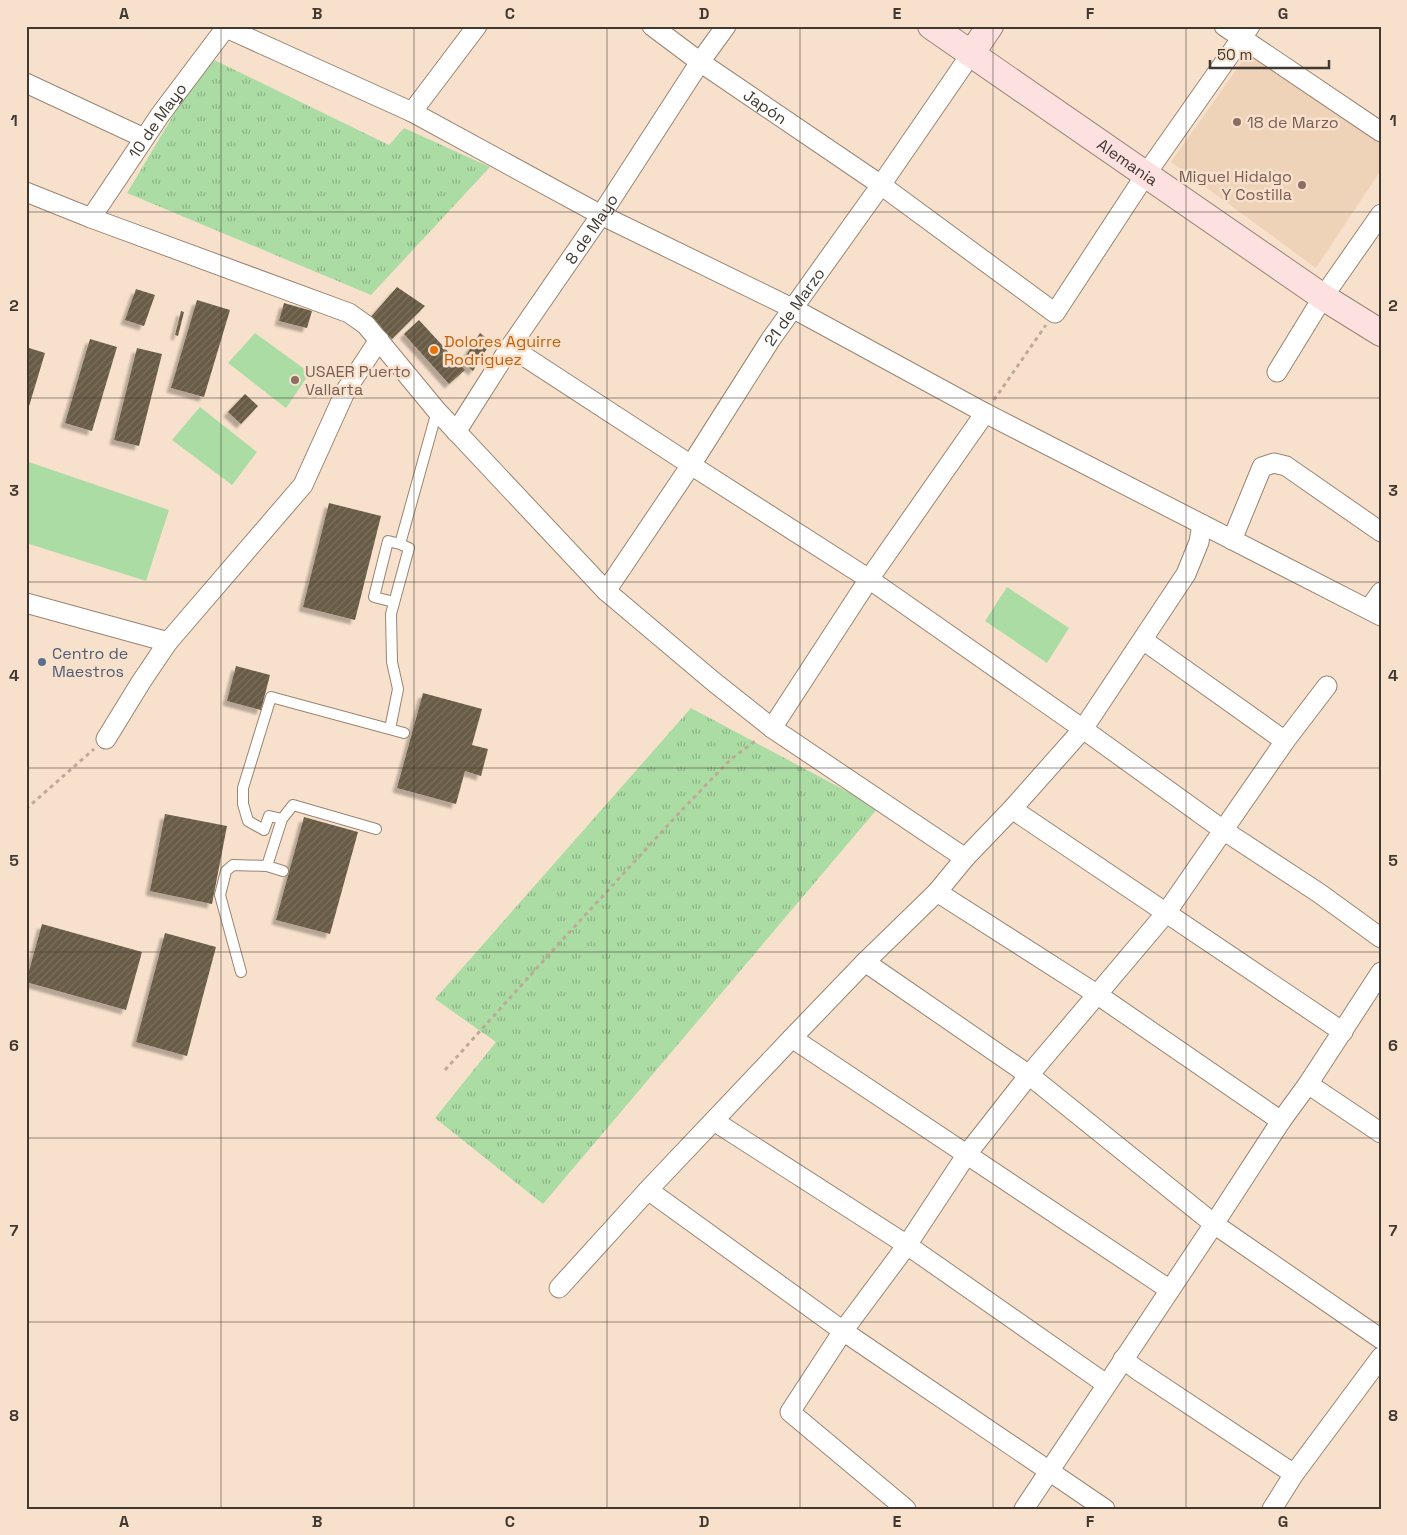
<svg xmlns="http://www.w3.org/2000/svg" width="1407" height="1535" font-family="'Space Grotesk',sans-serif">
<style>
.built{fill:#efd3b9}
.grass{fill:url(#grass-tufts)}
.park{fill:#abdca4}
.building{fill:url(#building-hatch);filter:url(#shadow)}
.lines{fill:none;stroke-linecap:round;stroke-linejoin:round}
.lane-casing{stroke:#998572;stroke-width:12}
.street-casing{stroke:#998572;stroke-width:21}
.secondary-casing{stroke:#998572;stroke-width:28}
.path{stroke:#bdaa9a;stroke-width:3;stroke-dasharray:4 4;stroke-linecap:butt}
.lane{stroke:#fff;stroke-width:10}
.street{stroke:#fff;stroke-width:19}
.secondary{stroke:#fde1e1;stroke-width:26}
.grid{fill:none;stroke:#413830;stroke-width:1;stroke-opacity:0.55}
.education-dot{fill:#8d6e63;stroke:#f8e1cc;stroke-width:2}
.food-dot{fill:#e8710a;stroke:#f8e1cc;stroke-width:2}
.service-dot{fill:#5c6f8a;stroke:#f8e1cc;stroke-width:2}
.labels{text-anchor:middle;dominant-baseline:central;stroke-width:5;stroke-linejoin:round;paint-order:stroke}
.street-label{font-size:16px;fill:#413830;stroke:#f8e1cc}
.education-label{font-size:16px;fill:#785e54;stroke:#f8e1cc;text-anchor:start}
.food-label{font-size:16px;fill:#c56008;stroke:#f8e1cc;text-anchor:start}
.service-label{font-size:16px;fill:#4e5e75;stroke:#f8e1cc;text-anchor:start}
.neatline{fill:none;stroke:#413830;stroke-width:2}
.grid-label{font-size:16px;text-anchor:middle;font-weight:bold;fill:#413830}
</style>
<defs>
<pattern id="grass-tufts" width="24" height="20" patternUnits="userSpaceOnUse" patternTransform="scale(1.25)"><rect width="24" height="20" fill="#abdca4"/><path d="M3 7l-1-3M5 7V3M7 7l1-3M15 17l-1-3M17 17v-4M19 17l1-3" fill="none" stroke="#8db386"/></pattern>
<pattern id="building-hatch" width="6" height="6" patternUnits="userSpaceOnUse" patternTransform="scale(1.25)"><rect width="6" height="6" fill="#695c46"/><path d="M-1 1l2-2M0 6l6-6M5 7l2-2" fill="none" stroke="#7c715f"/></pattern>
<filter id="shadow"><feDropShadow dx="-4.5" dy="4.5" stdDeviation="1" flood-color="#0004"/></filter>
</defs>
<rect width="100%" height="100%" fill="#f8e1cc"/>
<path class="built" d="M1250,50L1381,137V170L1316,268L1171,162Z"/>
<path class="grass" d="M208,57L389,145L404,128L490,167L371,295L127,193Z
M691,708L878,808L543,1204L435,1118L496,1042L435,999Z"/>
<path class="park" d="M255,333L310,373L286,408L228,363Z
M200,407L257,452L232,485L172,440Z
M26,461L169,510L146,581L26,543Z
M1007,587L1069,628L1047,663L985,621Z"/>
<path class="building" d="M397,287L425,306L392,339L370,318Z
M136,289L155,295L144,326L125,320Z
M197,300L230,310L204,397L171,388Z
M284,303L312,311L307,328L279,321Z
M181,311L184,312L178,336L175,335Z
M419,320L465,370L449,384L404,334Z
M480,333L491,342L473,371L462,362Z
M90,339L117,347L92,431L65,423Z
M26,347L45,353L27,413H26Z
M137,348L162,354L139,446L114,440Z
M245,394L258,406L241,424L228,412Z
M329,503L381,516L355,620L303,607Z
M236,666L270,675L261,710L227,701Z
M423,693L482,709L472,745L488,749L481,776L465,771L456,804L397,788Z
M165,814L227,826L212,904L150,891Z
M304,817L358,832L330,934L276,920Z
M42,924L142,952L126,1010L26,982Z
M165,933L216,947L187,1056L136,1042Z"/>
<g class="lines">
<defs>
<path id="lane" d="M394,602L374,597L388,541L400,544
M390,729L398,689L392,662L391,614L409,548L400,544L437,411
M282,819L269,816L264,830L248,821L243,804V788L271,697L404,733
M267,866L282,819L293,805L376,829
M241,972L220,895L226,871L233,865L267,866L283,871"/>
<g id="street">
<path d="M222,26L412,112L601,215L794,309L985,413L1381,616"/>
<path id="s1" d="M652,26L700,62L881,185L1055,313L1146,174L1250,26"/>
<path d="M1224,26L1381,132"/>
<path d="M26,83L144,138"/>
<path d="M412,112L477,26"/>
<path d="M26,192L91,218L349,313L366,325L437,411L606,591L714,682L772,728L965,858"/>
<path id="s2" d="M91,218L160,115L227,26"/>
<path d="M510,347L691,465L869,579L1083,729L1223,830L1319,893L1381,938"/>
<path d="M1277,372L1323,297L1381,214"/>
<path id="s3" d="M456,432L510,347L601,215L700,62L726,26"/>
<path d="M1232,540L1262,467L1274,463L1286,466L1381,532"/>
<path id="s4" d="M606,591L691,465L771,339L881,185L971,54"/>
<path d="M26,603L168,642"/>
<path d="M1369,609L1381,592"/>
<path d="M1143,640L1285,741"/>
<path d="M772,728L869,579L985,413"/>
<path d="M106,739L141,682L168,642L303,485L346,390L379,340"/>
<path d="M1012,809L1343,1032"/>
<path d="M937,892L1098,995L1281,1121"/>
<path d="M865,962L1029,1075L1214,1224L1381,1339"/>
<path d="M792,1038L1170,1290"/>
<path d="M1308,1084L1381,1133"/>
<path d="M714,1121L907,1245L1106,1384"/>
<path d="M648,1190L843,1331L1105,1509"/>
<path d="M559,1288L648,1190L792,1038L865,962L937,892L965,858L1012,809L1083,729L1186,574L1199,542L1202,524"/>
<path d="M1123,1359L1136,1369L1294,1474"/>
<path d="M906,1509L790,1412L843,1331L907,1245L967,1154L1029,1075L1166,913L1285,741L1327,686"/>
<path d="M1024,1509L1214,1224L1281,1121L1308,1084L1381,972"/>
<path d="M1272,1509L1294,1474L1381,1357"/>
</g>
<g id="secondary">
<path id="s5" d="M931,26L1323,297L1381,333"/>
<path d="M971,54L990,26"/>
</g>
</defs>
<use href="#lane" class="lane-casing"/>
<use href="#street" class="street-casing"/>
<use href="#secondary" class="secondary-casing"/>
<path class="path" d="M994,400L1046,325
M26,809L94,749
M445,1070L554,949L681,811L731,759L758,739"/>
<use href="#lane" class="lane"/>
<use href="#street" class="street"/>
<use href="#secondary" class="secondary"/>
</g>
<path class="grid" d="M221,26V1509M414,26V1509M607,26V1509M800,26V1509M993,26V1509M1186,26V1509M26,212H1381M26,398H1381M26,582H1381M26,768H1381M26,952H1381M26,1138H1381M26,1322H1381"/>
<g class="education-dot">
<circle cx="1237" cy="122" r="5"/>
<circle cx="1302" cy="185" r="5"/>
<circle cx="295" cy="380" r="5"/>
</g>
<circle class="food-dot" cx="434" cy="350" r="5"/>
<circle class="service-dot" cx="42" cy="662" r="5"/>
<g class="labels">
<g class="street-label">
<text stroke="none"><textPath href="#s1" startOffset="139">Japón</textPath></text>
<text stroke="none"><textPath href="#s2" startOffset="118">10 de Mayo</textPath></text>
<text stroke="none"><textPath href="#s5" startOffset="239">Alemania</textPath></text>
<text stroke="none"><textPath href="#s3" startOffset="244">8 de Mayo</textPath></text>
<text stroke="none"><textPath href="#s4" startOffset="341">21 de Marzo</textPath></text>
</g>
<g class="education-label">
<text x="1247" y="122">18 de Marzo</text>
<text x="1292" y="176" text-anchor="end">Miguel Hidalgo<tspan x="1292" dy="18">Y Costilla</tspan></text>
<text x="305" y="371">USAER Puerto<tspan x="305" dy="18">Vallarta</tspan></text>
</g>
<g class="food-label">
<text x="444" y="341">Dolores Aguirre<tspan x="444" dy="18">Rodriguez</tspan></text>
</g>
<g class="service-label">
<text x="52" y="653">Centro de<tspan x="52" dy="18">Maestros</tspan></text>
</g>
</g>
<rect width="1407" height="1535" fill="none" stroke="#f8e1cc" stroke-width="55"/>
<path d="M1210 60v8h119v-8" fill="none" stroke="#413830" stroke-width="2.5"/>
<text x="1217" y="60" font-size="15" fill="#413830" stroke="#f8e1cc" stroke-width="4" paint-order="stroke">50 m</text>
<rect x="28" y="28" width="1352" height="1480" class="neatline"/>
<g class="grid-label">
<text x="124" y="19">A</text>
<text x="317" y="19">B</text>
<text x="510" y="19">C</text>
<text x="704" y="19">D</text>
<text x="897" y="19">E</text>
<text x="1090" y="19">F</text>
<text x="1283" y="19">G</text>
<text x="14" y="126">1</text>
<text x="1393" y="126">1</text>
<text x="14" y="311">2</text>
<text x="1393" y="311">2</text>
<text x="14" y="496">3</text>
<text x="1393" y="496">3</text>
<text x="14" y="681">4</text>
<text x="1393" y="681">4</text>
<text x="14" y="866">5</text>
<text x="1393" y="866">5</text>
<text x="14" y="1051">6</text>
<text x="1393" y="1051">6</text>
<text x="14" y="1236">7</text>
<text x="1393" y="1236">7</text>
<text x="14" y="1421">8</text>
<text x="1393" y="1421">8</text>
<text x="124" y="1527">A</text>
<text x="317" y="1527">B</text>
<text x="510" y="1527">C</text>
<text x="704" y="1527">D</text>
<text x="897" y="1527">E</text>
<text x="1090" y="1527">F</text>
<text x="1283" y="1527">G</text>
</g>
</svg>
